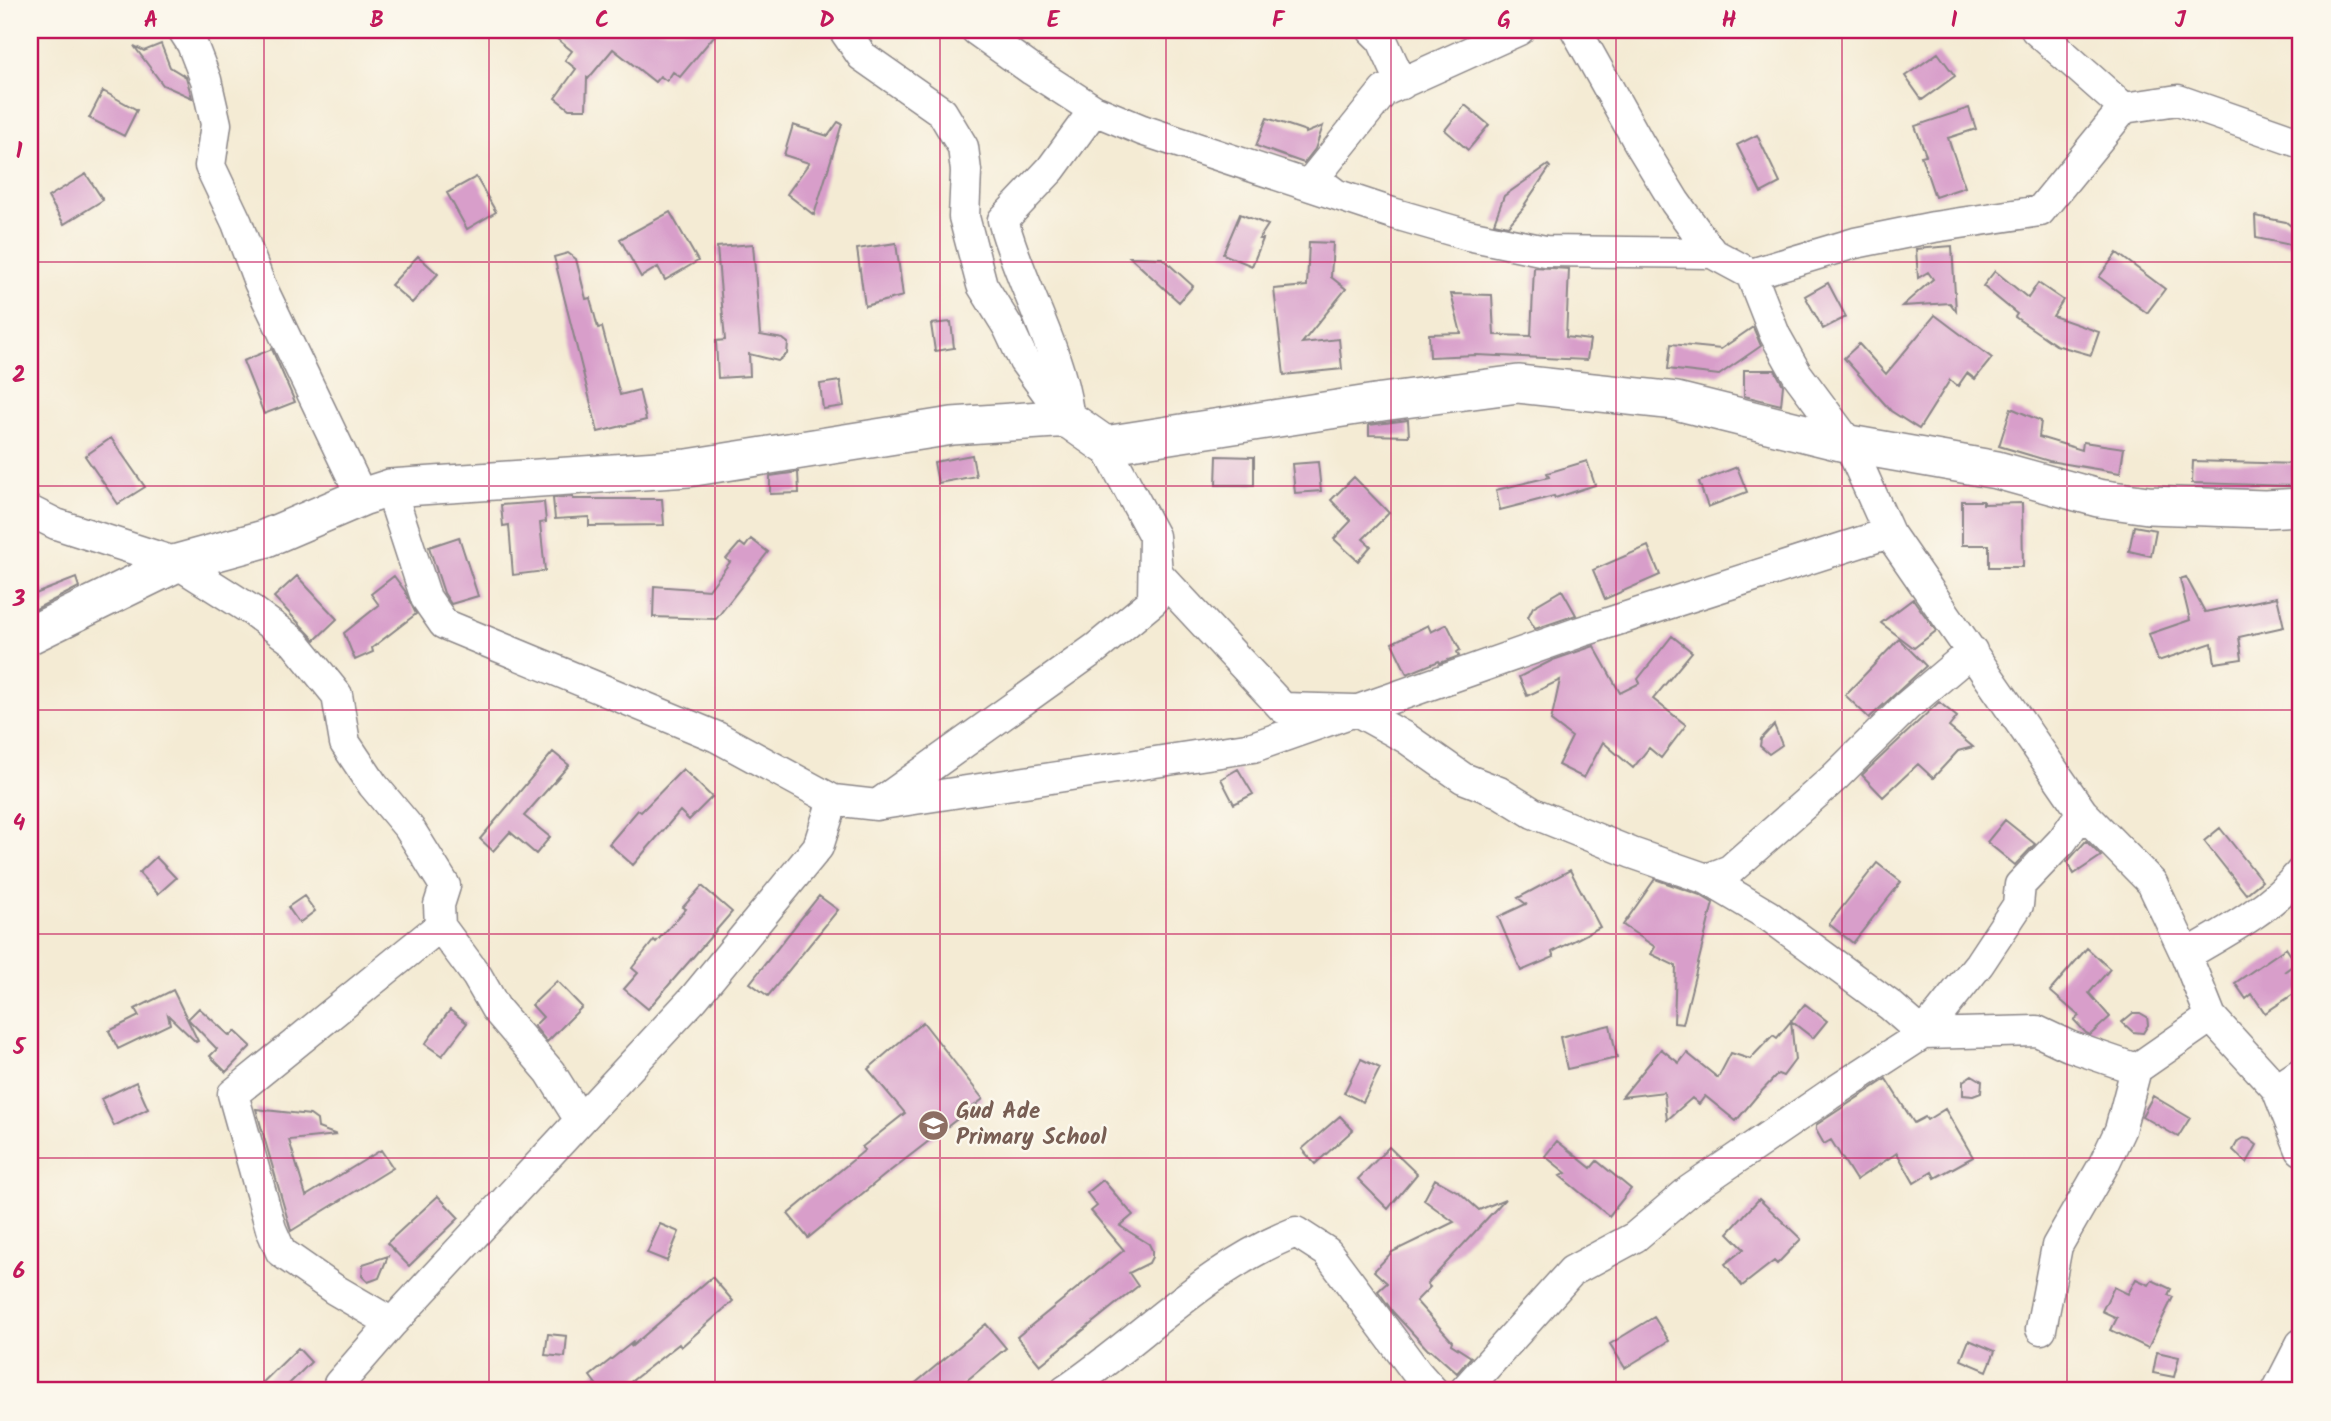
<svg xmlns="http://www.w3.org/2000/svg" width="2331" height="1421" font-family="Kalam,sans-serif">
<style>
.building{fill:#d89eca}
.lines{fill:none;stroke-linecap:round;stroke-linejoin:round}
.minor-casing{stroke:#8b8688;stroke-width:33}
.tertiary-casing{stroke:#8b8688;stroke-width:40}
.minor{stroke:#fff;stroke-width:30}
.tertiary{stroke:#fff;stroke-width:37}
.grid{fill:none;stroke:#c2185b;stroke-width:2;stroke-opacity:0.55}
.labels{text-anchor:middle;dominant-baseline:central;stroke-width:5;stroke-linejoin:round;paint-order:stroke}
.education-label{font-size:23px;font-weight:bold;fill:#785e54;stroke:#fbf7ec;text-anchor:start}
.neatline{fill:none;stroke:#c2185b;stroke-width:2.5}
.grid-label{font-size:23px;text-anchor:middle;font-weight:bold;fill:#c2185b}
</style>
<rect width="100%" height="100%" fill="#fbf7ec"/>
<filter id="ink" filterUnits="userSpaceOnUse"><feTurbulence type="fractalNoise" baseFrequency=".0143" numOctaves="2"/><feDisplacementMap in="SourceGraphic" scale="14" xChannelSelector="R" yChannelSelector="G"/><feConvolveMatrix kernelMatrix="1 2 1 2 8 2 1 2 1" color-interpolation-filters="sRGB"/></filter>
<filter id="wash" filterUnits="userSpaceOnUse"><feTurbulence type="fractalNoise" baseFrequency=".00686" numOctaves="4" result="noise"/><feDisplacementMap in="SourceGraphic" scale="28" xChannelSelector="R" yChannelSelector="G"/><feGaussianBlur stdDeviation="1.57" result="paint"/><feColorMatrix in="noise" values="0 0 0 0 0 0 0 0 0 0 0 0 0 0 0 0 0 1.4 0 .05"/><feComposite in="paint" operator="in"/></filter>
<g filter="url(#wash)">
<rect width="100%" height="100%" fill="#f4ebd4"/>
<g id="blocks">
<path class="building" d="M546,30H719L680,77L673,72L667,81L660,76L655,82L613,49L588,79L587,78L586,109H569L555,98L576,69L565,60L572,51Z
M161,44L170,67L186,77L192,98L163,85L134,46L144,51Z
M1938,53L1955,76L1922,100L1905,76Z
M103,91L137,110L124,136L89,118Z
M1465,105L1489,125L1468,150L1445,130Z
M1969,108L1976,129L1948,138L1965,187L1935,197L1921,156L1926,155L1915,126Z
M1267,118L1306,131V133L1323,126L1315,149L1304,163L1256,146Z
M838,122L842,124L814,215L787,194L809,163L784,155L793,125L828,136Z
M1757,135L1780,183L1761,193L1737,145Z
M1548,165L1550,167L1525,204L1526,205L1508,226L1494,223L1504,196Z
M86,174L103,200L64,224L48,197Z
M476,177L496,212L467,229L447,193Z
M670,212L698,261L665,280L658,267L641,277L620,239Z
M1240,214L1268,225L1259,239H1263L1252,266L1223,254Z
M2255,216L2286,222L2301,234V247L2256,238Z
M1309,242L1333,243L1331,277L1346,289L1302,343L1339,339L1342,369L1284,375L1274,289L1307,286Z
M896,243L903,296L865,306L857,249Z
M753,244L760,335L783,339L788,343L787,354L778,361L749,354L750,376L718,378L716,341L725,340L717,247Z
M1952,246L1956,311L1950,303L1902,306L1933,279L1928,272L1918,278L1916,249Z
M568,253L576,259L586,299L590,298L598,328L602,327L620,395L639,390L646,420L598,432L554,257Z
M2117,253L2165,289L2147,313L2099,277Z
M418,256L438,274L412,303L391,285Z
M1130,257L1162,258L1193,286L1179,302Z
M1534,267L1569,269L1566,337L1590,340L1587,360L1476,355L1430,357L1429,334L1461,333L1451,294L1492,295L1494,335L1531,336Z
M1995,271L2028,298L2038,283L2063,300L2053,316L2099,332L2091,355L2056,345L2015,317L2017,314L1983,286Z
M1828,283L1846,317L1823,329L1805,296Z
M1935,315L1992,358L1975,379L1967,373L1958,386L1950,380L1919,429L1891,411L1844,358L1859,344L1886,374Z
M951,322L954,348L935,351L931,324Z
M1753,327L1761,346L1719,375L1668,369L1671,344L1721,349Z
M272,349L295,402L264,414L243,361Z
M1744,370H1775L1783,385L1781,405L1744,396Z
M840,381L844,406L823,409L820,384Z
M2011,408L2041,421L2039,437L2082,450L2083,442L2124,448L2120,473L2049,461L1999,446Z
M1408,420L1409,436L1369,435V425Z
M111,438L145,487L118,504L85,456Z
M972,455L976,476L938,483L934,462Z
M1217,456L1254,457V485H1216Z
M1587,461L1595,485L1555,498L1554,496L1500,510L1496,490L1549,477L1547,473Z
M2193,461L2300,464L2299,486L2192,483Z
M1318,462L1321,491L1295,493L1292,464Z
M1737,467L1747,492L1708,507L1699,482Z
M798,472L799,493L770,494V476Z
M1354,477L1389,513L1363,539L1371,546L1358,561L1334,539L1351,521L1331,500Z
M573,497V499H662L664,525L589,526V517L555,519L553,498Z
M1962,501H1983V504L2022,503L2023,567H1989V545H1962Z
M544,502L546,522L540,523L545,571L513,575L509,525L503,526L501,505Z
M2134,526L2156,530L2151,556L2129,551Z
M459,537L478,596L451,604L444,593L429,547Z
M751,539L768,552L716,619L653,617L654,586L709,590L730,562L726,559L740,543L745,547Z
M1648,546L1660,575L1605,599L1593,570Z
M297,576L337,619L315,640L274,597Z
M394,576L405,591L416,614L372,648L373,652L355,660L344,633L379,605L371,594Z
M2186,577L2205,612L2277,597L2284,627L2239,637L2242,659L2215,663L2212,643L2158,661L2149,634L2190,620L2180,579Z
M76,578L79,587L30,612V596Z
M1562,590L1576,615L1535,629L1528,617L1533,607Z
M1913,599L1936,631L1914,648L1881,623Z
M1447,624L1460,650L1457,652L1459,656L1440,663L1439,661L1407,674L1392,643L1428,625L1431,632Z
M1672,636L1692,652L1653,699L1686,725L1661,758L1649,748L1633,768L1603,742L1584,778L1558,765L1572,737L1551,721L1560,680L1527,696L1519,677L1553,660L1594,646L1620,693L1640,683L1638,679Z
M1899,639L1926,666L1869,718L1845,695Z
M1939,702L1957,717L1949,727L1973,747L1958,751L1933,778L1918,764L1883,797L1862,775Z
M1774,725L1782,745L1769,754L1760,746L1761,739Z
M553,752L569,765L524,816L550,837L536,854L510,832L493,851L480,839Z
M683,769L712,797L689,820L680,811L633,865L609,844L638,810L641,812Z
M1238,769L1253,794L1234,804L1221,779Z
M2005,820L2035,844L2015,865L1987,842Z
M2220,828L2262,881L2246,894L2204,841Z
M2086,841L2101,856L2074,874L2067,862Z
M156,857L176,878L158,894L139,873Z
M1877,863L1901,882L1853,943L1829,924Z
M1570,870L1600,927L1552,952L1554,957L1521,971L1498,917L1526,904L1518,898Z
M1655,879L1700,895L1713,903L1683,1024L1674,1023L1676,966L1651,954L1655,947L1623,925Z
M702,886L732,912L648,1009L624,989L638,973L632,968L654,940L656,942L686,909L683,907Z
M304,896L315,911L299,923L288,907Z
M819,896L838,910L768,996L750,983Z
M2087,948L2110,969L2089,993L2110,1017L2090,1035L2086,1033L2074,1020L2079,1016L2050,991Z
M2286,948L2296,963L2284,972L2301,960V989L2265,1013L2252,994L2246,999L2235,983Z
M557,981L582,1007L547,1042L534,1026L543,1017L532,1005Z
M173,990L198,1041L196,1042L168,1015L170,1024L118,1049L109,1031L139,1016L135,1009Z
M1805,1004L1827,1021L1813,1038L1791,1021L1795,1060L1783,1076L1778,1074L1756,1097L1736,1121L1705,1096L1699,1104L1692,1098L1667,1120L1664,1092L1622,1097L1661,1049L1679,1063L1687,1053L1718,1078L1731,1053L1750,1059L1773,1035L1777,1038Z
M199,1008L230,1036L235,1031L251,1046L226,1072L210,1056L217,1049L188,1019Z
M450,1010L467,1023L442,1056L425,1044Z
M2133,1013H2140L2147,1017L2148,1025L2143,1033L2133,1032L2122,1022Z
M923,1022L983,1099L885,1175L808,1238L788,1214L865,1150L862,1147L905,1113L868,1069Z
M1610,1025L1617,1058L1567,1069L1560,1037Z
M1361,1059L1380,1068L1363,1102L1344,1093Z
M1972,1075L1982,1081L1981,1093L1973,1096L1963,1095V1081Z
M1886,1079L1914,1123L1925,1117L1927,1120L1945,1109L1973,1157L1935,1178L1932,1172L1914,1183L1897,1153L1856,1180L1831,1140L1824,1144L1816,1130V1125Z
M136,1082L148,1109L114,1126L101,1099Z
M2153,1096L2190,1118L2178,1137L2142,1116Z
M256,1109L310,1115L317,1120L318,1128L337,1135L289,1140L306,1196L381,1150L393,1168L291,1231Z
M1340,1116L1353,1130L1315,1164L1302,1149Z
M2243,1138L2249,1139L2257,1145L2247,1163L2233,1150L2238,1141Z
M1557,1141L1591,1168L1597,1161L1631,1189L1609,1216L1560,1176L1566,1173L1545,1156Z
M1389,1147L1417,1174L1388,1209L1358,1179Z
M1435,1179L1460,1193L1479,1210L1505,1199L1427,1284L1430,1287L1416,1301L1452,1341L1451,1344L1471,1357L1457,1373L1431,1350L1429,1351L1393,1312L1378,1291L1387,1283L1374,1271L1392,1252L1454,1222L1424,1200Z
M1103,1180L1133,1215L1120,1226L1149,1244L1152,1250V1257L1149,1263L1129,1273L1138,1286L1040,1365L1017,1337L1124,1250L1091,1211L1097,1206L1087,1193Z
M438,1196L459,1218L409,1266L387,1243Z
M1759,1199L1801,1239L1777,1264L1774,1261L1742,1286L1725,1264L1744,1249L1728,1233Z
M660,1224L679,1232L667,1261L647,1253Z
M388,1256L379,1278L368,1282L362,1276L363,1264Z
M712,1277L733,1301L681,1347L679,1344L619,1391H601L590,1376L633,1342L631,1347Z
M2136,1279L2149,1285L2152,1280L2171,1289L2168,1295L2173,1297L2148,1348L2111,1330L2117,1318L2102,1311L2114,1287L2128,1294Z
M1654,1317L1669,1341L1625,1368L1610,1344Z
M986,1324L1006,1348L954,1391H906Z
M548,1334L567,1336L565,1357L545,1355Z
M1969,1340L1995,1351L1987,1371L1961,1360Z
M298,1348L311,1362L282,1391H254Z
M2157,1352L2179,1357L2174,1377L2153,1373Z"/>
</g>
</g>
<g filter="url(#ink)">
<use href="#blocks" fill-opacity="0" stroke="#8b8688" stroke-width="2"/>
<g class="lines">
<defs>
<path id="minor" d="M183,30L192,44L206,80L216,124L210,166L237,223L259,282L362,497
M844,30L862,56L942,112L963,147L966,171L964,217L982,285L1008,327L1024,361L1051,398L1055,419
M976,30L1032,70L1094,110L1142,130L1392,213L1468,235L1545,251L1712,253
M1372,30L1382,40L1402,84
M1576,30L1639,143L1675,202L1712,253L1751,274L1775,335L1797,374L1849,444L1889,533L2082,812L2152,883L2186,955L2211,1017L2277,1089L2301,1150
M2036,30L2124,108L2178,100L2301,143
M1333,192L1314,178L1384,91L1519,30
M1751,274L1855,243L1934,227L2040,211L2124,108
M1068,412C1059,347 1020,284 1003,220L1051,169L1094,110
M1105,445L1154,536L1157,573L1283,708L1355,710L1406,738L1463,778L1499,792L1533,813L1632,853L1707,879L1769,916L1891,1006L1923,1034L2037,1031L2069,1046L2136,1069L2211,1017
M390,488L426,598L444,624L717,737L833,800
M30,511L56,524L177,563L251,610L294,642L337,695L345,743L373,785L409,828L445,886L439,905L440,926L477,976L496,1009L550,1072L580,1120
M882,804L1253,747L1580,632L1889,533
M1707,879L1730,870L1834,778L1907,706L1972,651
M440,926L233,1094L271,1229L281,1252L334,1289L392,1323L694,998L818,847L833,800L877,805L1096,648L1153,601L1154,536
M2186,955C2226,932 2271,908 2301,872
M2277,1089L2301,1073
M2041,1329L2057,1246L2103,1166L2120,1130L2136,1069
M341,1391L339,1384L392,1323
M1065,1391C1143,1338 1207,1267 1296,1232L1327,1252L1417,1373L1433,1391
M1464,1391L1572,1271L1635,1237L1690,1190L1829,1095L1923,1034L1979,964L2018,905L2020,885L2062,841L2082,812
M2277,1391L2301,1344"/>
<path id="tertiary" d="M30,635L177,563L264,539L362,497L390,488L688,468L952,426L1055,419H1068L1105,445L1382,402L1518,384L1676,401L1849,444L1997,470L2098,498L2148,505L2265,509L2301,507"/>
</defs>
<use href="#minor" class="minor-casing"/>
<use href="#tertiary" class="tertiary-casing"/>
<use href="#minor" class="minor"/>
<use href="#tertiary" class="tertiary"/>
</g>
</g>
<path class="grid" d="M264,30V1391M489,30V1391M715,30V1391M940,30V1391M1166,30V1391M1391,30V1391M1616,30V1391M1842,30V1391M2067,30V1391M30,262H2301M30,486H2301M30,710H2301M30,934H2301M30,1158H2301"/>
<defs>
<symbol id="school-disc" viewBox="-11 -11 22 22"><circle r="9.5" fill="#8d6e63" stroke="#fbf7ec"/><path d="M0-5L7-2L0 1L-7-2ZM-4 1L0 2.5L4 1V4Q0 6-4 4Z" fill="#fff"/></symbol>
</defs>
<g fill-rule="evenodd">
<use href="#school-disc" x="916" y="1108" width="35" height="35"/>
</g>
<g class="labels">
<g class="education-label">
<text x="956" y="1112">Gud Ade<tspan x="956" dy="26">Primary School</tspan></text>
</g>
</g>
<rect width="2331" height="1421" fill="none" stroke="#fbf7ec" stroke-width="77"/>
<rect x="38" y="38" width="2254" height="1344" class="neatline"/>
<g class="grid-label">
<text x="151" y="27">A</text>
<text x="377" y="27">B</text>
<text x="602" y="27">C</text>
<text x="827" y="27">D</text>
<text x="1053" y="27">E</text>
<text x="1278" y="27">F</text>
<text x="1504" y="27">G</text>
<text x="1729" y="27">H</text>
<text x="1954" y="27">I</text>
<text x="2180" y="27">J</text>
<text x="19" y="158">1</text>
<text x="19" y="382">2</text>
<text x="19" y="606">3</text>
<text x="19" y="830">4</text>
<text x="19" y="1054">5</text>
<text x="19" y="1278">6</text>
</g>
</svg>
